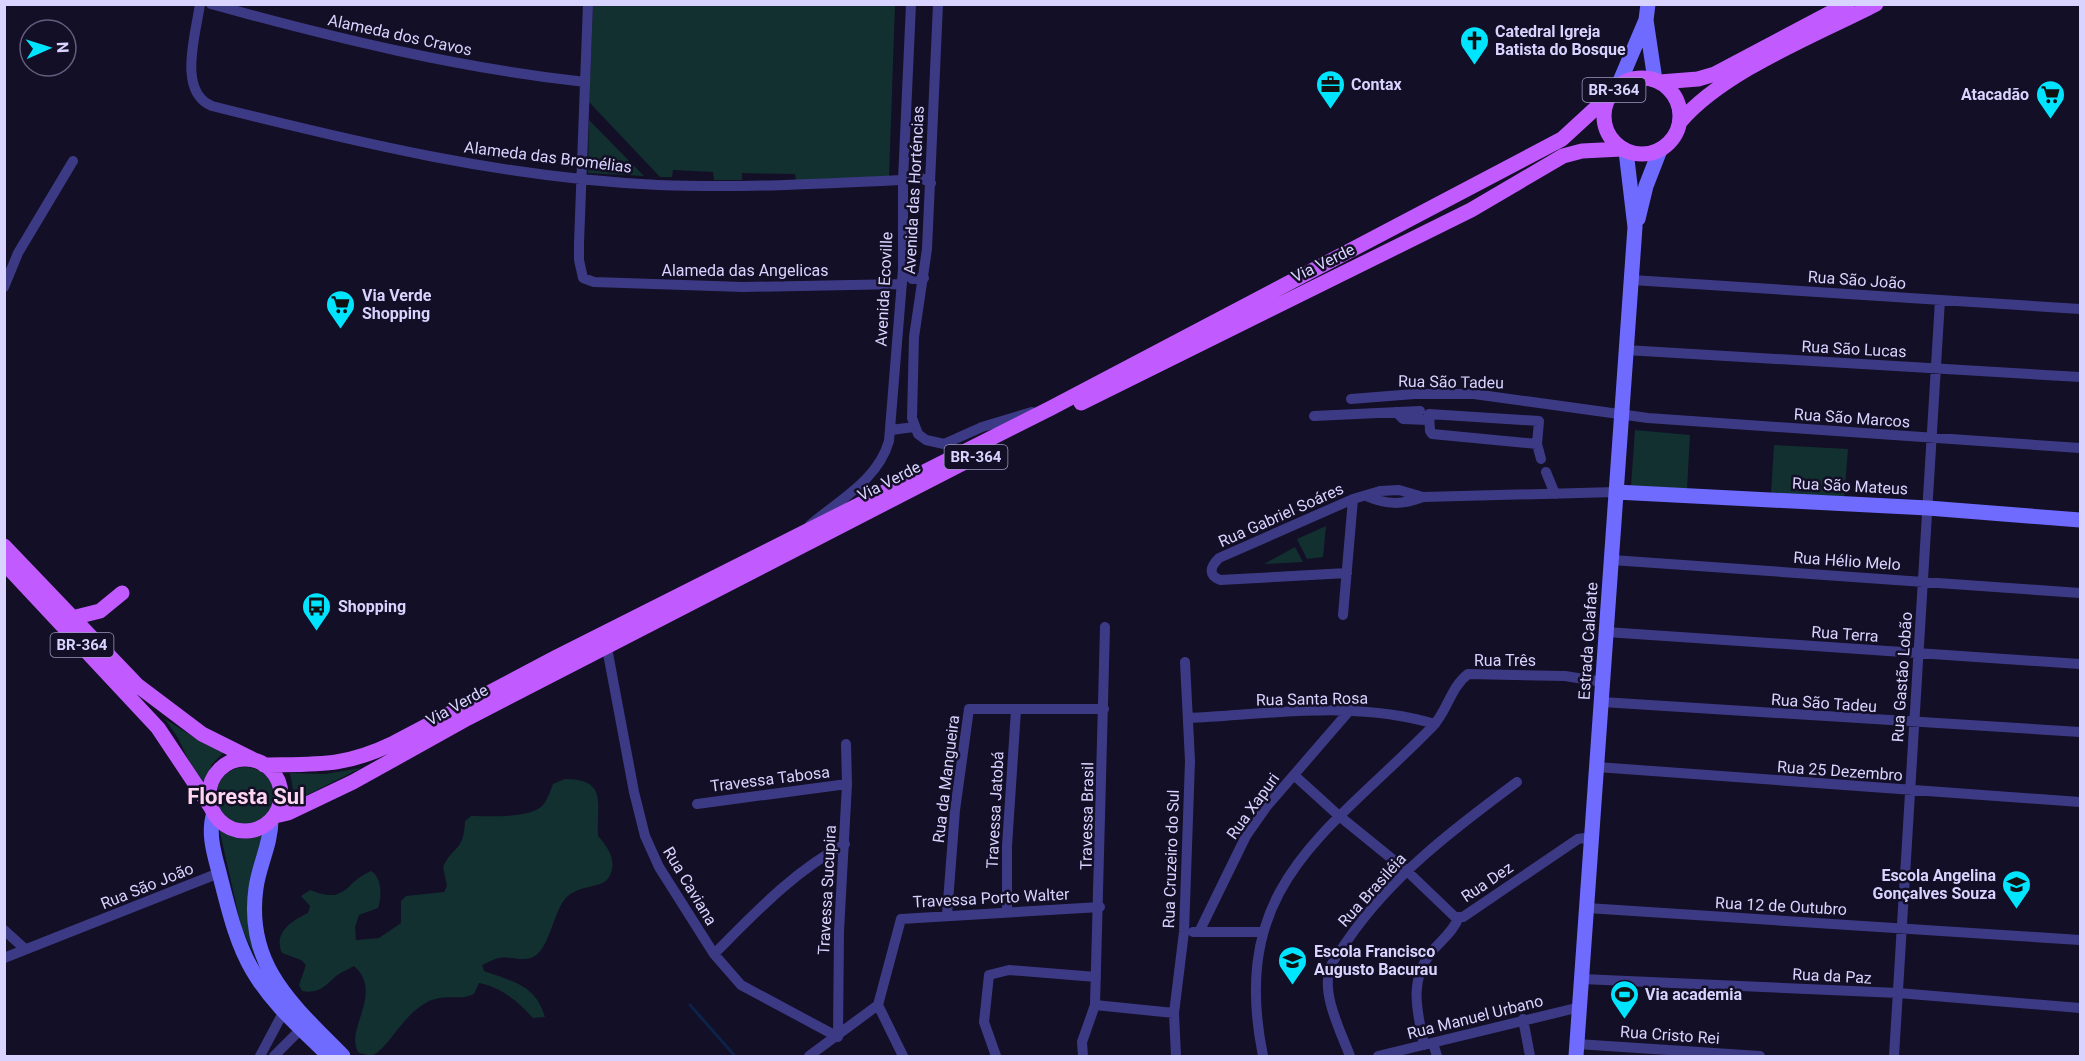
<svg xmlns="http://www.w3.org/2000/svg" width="2085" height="1061" font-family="Roboto,sans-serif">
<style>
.green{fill:#12302f}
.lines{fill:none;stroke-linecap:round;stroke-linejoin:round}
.stream{stroke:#0c2248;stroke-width:3}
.street{stroke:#3d3a85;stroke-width:10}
.secondary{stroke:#6f6bff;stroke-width:15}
.primary{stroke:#c25bff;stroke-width:15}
.labels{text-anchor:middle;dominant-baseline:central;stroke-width:5;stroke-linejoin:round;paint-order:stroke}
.shield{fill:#130f26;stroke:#9e99be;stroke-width:1.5}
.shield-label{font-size:15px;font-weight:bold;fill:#d9d4ff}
.poi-label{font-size:16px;font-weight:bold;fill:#d9d4ff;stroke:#130f26;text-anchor:start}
.street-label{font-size:16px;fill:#d9d4ff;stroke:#130f26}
.district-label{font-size:22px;font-weight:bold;fill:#ffd6f0;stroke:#130f26}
</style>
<rect width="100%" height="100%" fill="#130f26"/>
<path class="green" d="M593,5H895L889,178L796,181L795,174L742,173V180H714L713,172L673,170L672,177H660L589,102Z
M589,120L644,176L588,173Z
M1635,430L1690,435L1687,489L1631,486Z
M1774,445L1848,449L1844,499L1771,494Z
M1326,526L1323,557L1307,559L1297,539Z
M1295,547L1303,562L1264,564Z
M165,719L198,740L226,750L212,764L203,790L178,738Z
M216 796a29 29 0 1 1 58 0a29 29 0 1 1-58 0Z
M361,768L295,801L290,773L325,774Z
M565,779C609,779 596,805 598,836C608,847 618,862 609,877C603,889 577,884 565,899C553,913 549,952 531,958C521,961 509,956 499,958C493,959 487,963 482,965L484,971C513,982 535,984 545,1017L533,1018C517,1001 503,988 479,983L474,994C457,1002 442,991 421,1006C400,1020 389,1047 372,1056L359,1053C343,1031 385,993 354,966C349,969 341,972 336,976C325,986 319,994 302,991L299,985L306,965L301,960L282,953C273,932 292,921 308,913L310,906L301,896L310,890C348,905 343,883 371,871C382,877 382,897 378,908L359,915L355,927L356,940L379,938L401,923V901L406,896L444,892L447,886L443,867C453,845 464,852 465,821L471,816C488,816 531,819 543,805C548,799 550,791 553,784Z
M219,828L243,838L265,835C246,894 241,909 261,969L241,926Z"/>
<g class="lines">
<path class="stream" d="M690,1005L735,1056"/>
<path class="street" d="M200,4C196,34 177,92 212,106C359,143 506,178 658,185C740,188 821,184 903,180L917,176L931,183
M211,4C334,38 458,68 585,82
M588,4L579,243V260L583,278L594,282L743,287L902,284
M938,4L927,249L914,337L912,418L918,434L926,440L944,444L982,427L1032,412
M903,269L912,279L924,278
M1632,280L2080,309
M4,287L18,253L73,161
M1626,350L2080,377
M1351,399L1414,394H1474L1648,418L2080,448
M1396,412L1403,419L1428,420
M1314,416L1420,411
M891,430L914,427
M1537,444L1432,434L1430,431L1429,414L1539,421L1537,444L1541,459
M1546,472L1555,494
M1366,496C1387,505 1402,505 1423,497L1616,492
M810,525C839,500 878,480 889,441L903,269V180L911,4
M1612,560L2080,593
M1347,573L1220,580C1208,575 1210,567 1219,558L1353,499L1380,491L1399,490L1423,497
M1343,615L1353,499
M1606,632L2080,664
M607,648L634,792L645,836L659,867L714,954L741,985L838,1037L839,931L847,784L846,744
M1602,702L2080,732
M1189,718C1270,714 1356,700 1435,724
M1597,767L2080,802
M1294,775L1338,815L1407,871L1455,917H1463L1578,839L1592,837
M697,804L847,784
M1587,908L2080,940
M1007,912V846L1016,710
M947,915L955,810L969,709H1104
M4,930L25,949
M1193,932H1261
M1199,932L1246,836L1267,806L1350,710
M714,954C755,913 794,871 845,844
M4,958L219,873
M1582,979L1898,993L2080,1008
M878,1005L901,919L1100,907
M878,1005L903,1056
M1095,1005L1174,1013
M1523,1019L1530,1056
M1433,1043L1437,1056
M1577,1044L1760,1056
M1424,1045C1417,1010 1408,980 1433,950C1443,939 1454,930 1459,917
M260,1056L284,1011
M274,1056L301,1029
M809,1056L878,1005
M996,1056L984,1022L989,975L1009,970L1096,977
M1083,1056L1082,1042L1095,1005L1105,627
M1176,1056L1174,1013L1184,932L1190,761L1185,662
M1263,1056C1228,883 1328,834 1433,726C1448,710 1450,688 1468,674L1565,676L1603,682
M1350,1056C1341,1032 1321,994 1330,968C1333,959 1342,949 1347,941C1391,876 1455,828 1517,782
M1378,1056L1580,1007
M1894,1056L1940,300"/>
<path class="secondary" d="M1648,4L1646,20L1655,80
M1618,86L1646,20
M1638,219L1646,186L1660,150
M1616,492L1928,508L2080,520
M214,813C207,834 215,856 220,876C228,907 236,943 253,971C272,1004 303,1030 329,1056
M271,820C271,844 259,865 256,888C245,966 293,1005 343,1056
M1576,1056L1635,227L1626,151"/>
<path class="primary" d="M1604 116a38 38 0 1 1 76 0a38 38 0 1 1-76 0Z
M1660,82L1698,79L1715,74L1847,4
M1680,122C1723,71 1816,35 1876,4
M1081,403L1471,210L1563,156L1582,151L1622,149
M4,546L137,685L202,734L254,760
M4,563L158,728L212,809
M72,618L100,611L122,593
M209 795a36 36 0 1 1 72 0a36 36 0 1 1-72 0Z
M264,765C319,764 344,767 394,743L555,658L1051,408L1562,139L1611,94
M275,816L288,813L353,782L468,718L963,463"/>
</g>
<defs>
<symbol id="church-pin" viewBox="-11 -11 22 30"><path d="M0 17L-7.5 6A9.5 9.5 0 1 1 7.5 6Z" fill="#00e5ff" stroke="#130f26"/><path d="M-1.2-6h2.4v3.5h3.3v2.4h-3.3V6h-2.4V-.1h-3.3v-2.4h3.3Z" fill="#111"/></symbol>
<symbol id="office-pin" viewBox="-11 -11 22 30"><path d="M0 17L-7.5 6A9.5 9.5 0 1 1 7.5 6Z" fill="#00e5ff" stroke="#130f26"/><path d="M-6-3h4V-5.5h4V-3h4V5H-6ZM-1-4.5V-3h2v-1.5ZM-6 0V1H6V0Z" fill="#111"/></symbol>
<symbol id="supermarket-pin" viewBox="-11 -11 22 30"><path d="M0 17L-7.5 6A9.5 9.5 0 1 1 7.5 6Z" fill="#00e5ff" stroke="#130f26"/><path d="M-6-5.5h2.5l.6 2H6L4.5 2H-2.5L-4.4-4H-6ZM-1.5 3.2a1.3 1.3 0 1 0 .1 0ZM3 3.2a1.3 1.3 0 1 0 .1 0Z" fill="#111"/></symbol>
<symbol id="bus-pin" viewBox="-11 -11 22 30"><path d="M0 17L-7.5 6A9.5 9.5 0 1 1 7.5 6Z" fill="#00e5ff" stroke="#130f26"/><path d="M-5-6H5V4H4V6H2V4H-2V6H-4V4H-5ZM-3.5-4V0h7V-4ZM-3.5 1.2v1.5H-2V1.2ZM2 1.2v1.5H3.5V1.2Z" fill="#111"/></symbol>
<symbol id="school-pin" viewBox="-11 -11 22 30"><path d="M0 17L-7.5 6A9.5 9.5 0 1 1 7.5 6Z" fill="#00e5ff" stroke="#130f26"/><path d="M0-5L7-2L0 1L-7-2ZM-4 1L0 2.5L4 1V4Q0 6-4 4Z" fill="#111"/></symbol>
<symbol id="stadium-pin" viewBox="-11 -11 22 30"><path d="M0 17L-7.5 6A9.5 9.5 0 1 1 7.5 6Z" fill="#00e5ff" stroke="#130f26"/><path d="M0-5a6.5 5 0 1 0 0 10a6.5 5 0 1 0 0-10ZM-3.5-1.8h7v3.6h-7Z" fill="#111"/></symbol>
</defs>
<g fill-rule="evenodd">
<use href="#church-pin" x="1458" y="24" width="33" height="45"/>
<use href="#office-pin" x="1314" y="68" width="33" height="45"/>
<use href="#supermarket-pin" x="2034" y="78" width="33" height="45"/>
<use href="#supermarket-pin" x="324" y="288" width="33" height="45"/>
<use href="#bus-pin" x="300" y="590" width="33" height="45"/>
<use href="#school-pin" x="2000" y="868" width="33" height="45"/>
<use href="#school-pin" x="1276" y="944" width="33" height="45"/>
<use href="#stadium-pin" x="1608" y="978" width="33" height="45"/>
</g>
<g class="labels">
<g class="shield">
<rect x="1582.5" y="78" width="63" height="24" rx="4.5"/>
<rect x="944.5" y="445" width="63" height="24" rx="4.5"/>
<rect x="50.5" y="633" width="63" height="24" rx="4.5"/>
</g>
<g class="shield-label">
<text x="1614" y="90">BR-364</text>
<text x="976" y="457">BR-364</text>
<text x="82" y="645">BR-364</text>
</g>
<g class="poi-label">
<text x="1495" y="31">Catedral Igreja<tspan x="1495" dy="18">Batista do Bosque</tspan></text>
<text x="1351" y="84">Contax</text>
<text x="2029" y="94" text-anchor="end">Atacadão</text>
<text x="362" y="295">Via Verde<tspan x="362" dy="18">Shopping</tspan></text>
<text x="338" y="606">Shopping</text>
<text x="1996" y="875" text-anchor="end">Escola Angelina<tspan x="1996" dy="18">Gonçalves Souza</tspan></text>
<text x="1314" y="951">Escola Francisco<tspan x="1314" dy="18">Augusto Bacurau</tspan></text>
<text x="1645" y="994">Via academia</text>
</g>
<g class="street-label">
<text transform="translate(400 35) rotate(12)">Alameda dos Cravos</text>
<text transform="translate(548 157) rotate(7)">Alameda das Bromélias</text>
<text transform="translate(914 190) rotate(-87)">Avenida das Horténcias</text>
<text transform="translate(1323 263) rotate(-26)">Via Verde</text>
<text x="745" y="270">Alameda das Angelicas</text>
<text transform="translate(1857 280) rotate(4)">Rua São João</text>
<text transform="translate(884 289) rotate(-87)">Avenida Ecoville</text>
<text transform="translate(1854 349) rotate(3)">Rua São Lucas</text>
<text transform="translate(1451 382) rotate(1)">Rua São Tadeu</text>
<text transform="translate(1852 418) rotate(4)">Rua São Marcos</text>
<text transform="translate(889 481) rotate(-27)">Via Verde</text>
<text transform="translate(1850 486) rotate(3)">Rua São Mateus</text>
<text transform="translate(1281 515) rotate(-24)">Rua Gabriel Soáres</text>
<text transform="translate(1847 561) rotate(4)">Rua Hélio Melo</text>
<text transform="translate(1845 634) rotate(4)">Rua Terra</text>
<text transform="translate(1588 641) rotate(-86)">Estrada Calafate</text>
<text x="1505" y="660">Rua Três</text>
<text transform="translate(1902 677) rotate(-86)">Rua Gastão Lobão</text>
<text transform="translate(1312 699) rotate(-1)">Rua Santa Rosa</text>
<text transform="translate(1824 703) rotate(4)">Rua São Tadeu</text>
<text transform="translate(457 705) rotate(-29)">Via Verde</text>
<text transform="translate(1840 771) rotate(4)">Rua 25 Dezembro</text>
<text transform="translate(770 779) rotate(-7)">Travessa Tabosa</text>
<text transform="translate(946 779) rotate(-83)">Rua da Mangueira</text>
<text transform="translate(1253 806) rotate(-54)">Rua Xapuri</text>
<text transform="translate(995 810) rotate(-87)">Travessa Jatobá</text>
<text transform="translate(1087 816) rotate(-89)">Travessa Brasil</text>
<text transform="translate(1171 859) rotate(-88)">Rua Cruzeiro do Sul</text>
<text transform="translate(1487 882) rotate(-34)">Rua Dez</text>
<text transform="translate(147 886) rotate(-22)">Rua São João</text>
<text transform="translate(690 886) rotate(59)">Rua Caviana</text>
<text transform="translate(827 890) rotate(-87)">Travessa Sucupira</text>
<text transform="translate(1372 890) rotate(-48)">Rua Brasiléia</text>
<text transform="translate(991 898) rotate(-3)">Travessa Porto Walter</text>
<text transform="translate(1781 906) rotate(3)">Rua 12 de Outubro</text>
<text transform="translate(1832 976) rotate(3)">Rua da Paz</text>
<text transform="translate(1475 1017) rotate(-14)">Rua Manuel Urbano</text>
<text transform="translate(1670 1035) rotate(4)">Rua Cristo Rei</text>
</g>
<g class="district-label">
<text x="246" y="796">Floresta Sul</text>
</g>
</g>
<rect width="2085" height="1061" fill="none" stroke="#d9d4ff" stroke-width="12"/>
<g transform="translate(48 48) rotate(87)"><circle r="28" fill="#130f26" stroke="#625e7d" stroke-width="1.5"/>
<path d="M0-4.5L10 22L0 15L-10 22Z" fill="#00e5ff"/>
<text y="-9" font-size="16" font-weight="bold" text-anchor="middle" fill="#d9d4ff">N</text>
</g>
</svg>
